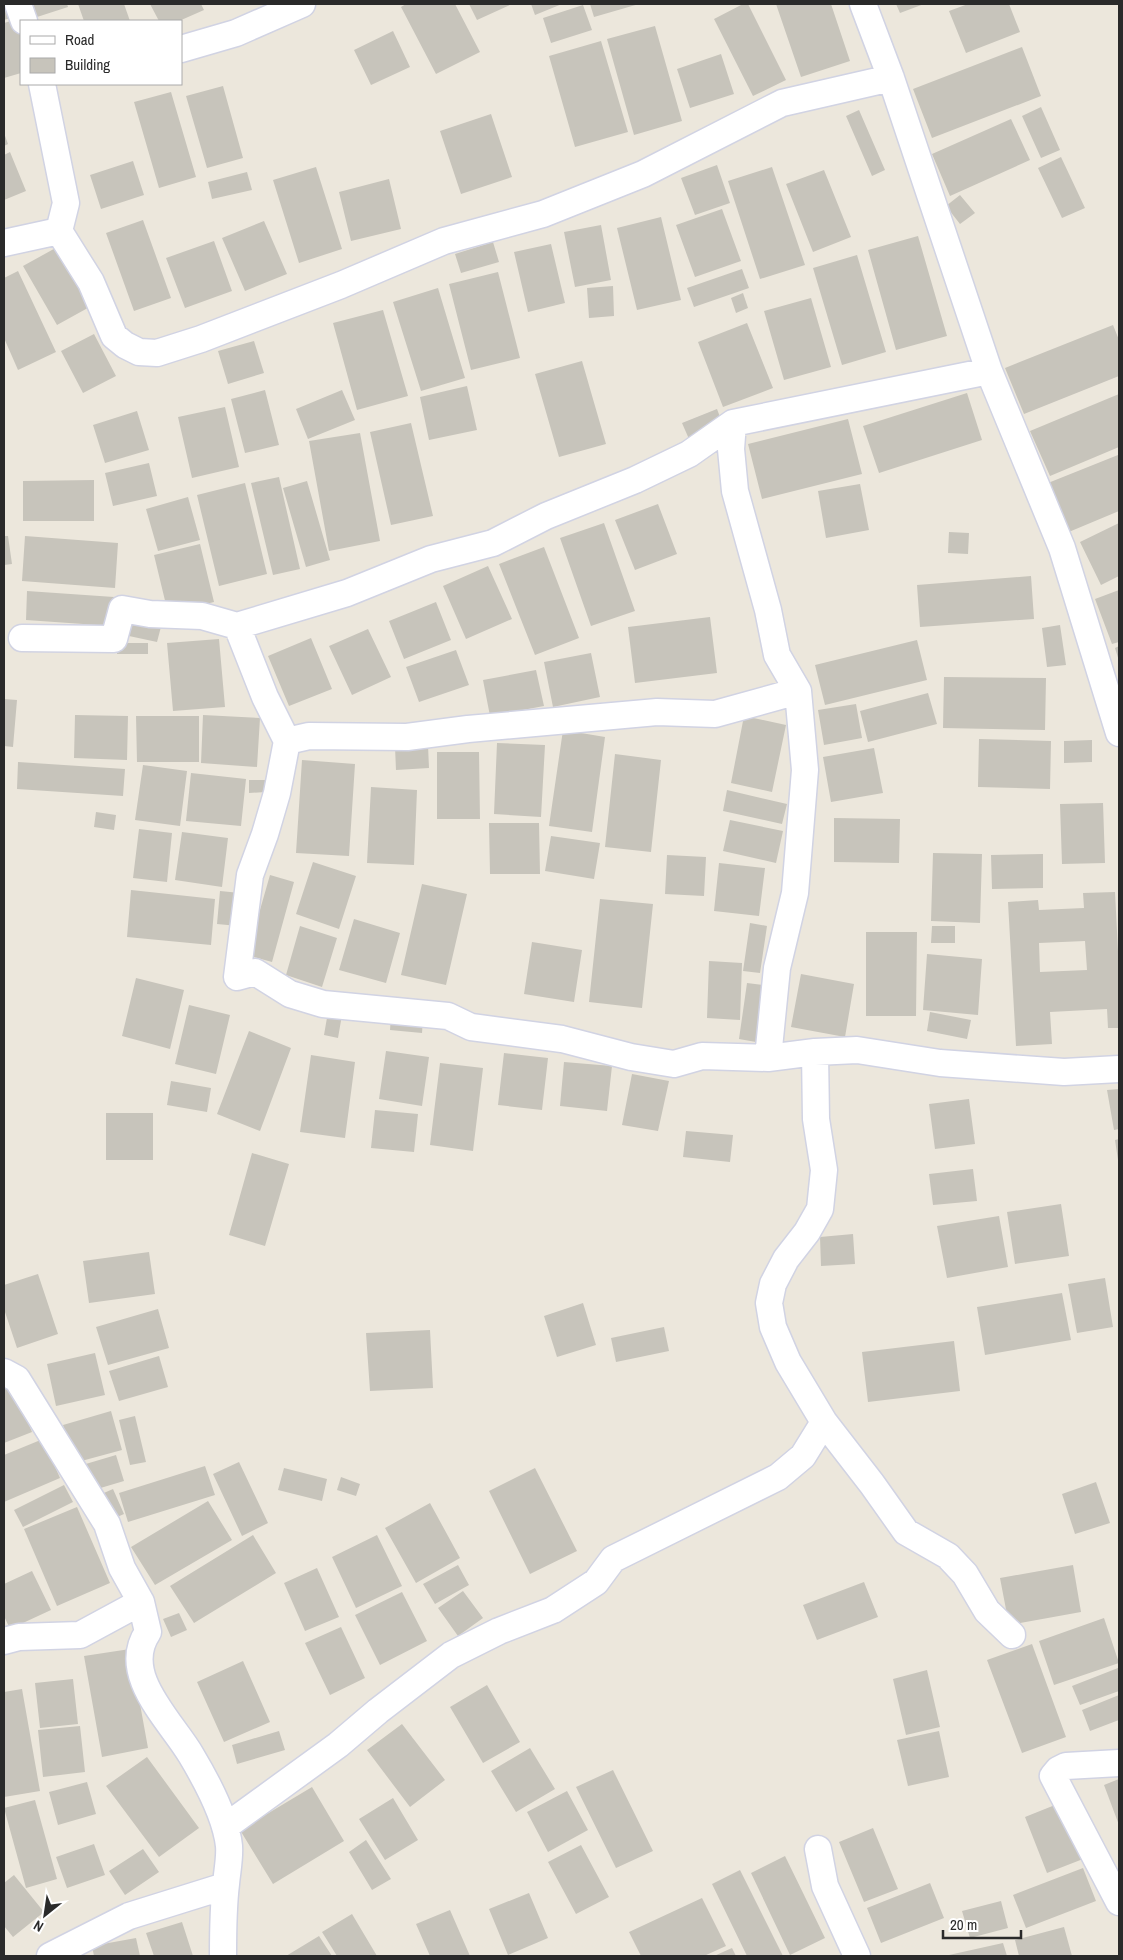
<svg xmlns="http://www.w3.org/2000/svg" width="1123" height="1960" font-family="'Archivo Narrow',sans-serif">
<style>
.building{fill:#c7c4bb;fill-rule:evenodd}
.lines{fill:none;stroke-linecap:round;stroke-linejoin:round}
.street-casing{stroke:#d1d3e3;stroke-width:29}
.street{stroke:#fff;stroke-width:26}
</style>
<rect width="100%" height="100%" fill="#ece7dc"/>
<path class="building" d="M4,4H15L20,15L4,20Z
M33,4H67L68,7L37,17Z
M78,4H124L130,21H84Z
M150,4H201L204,10L179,21H159Z
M406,4H455L480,52L436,74L401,7Z
M469,4H512L477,20Z
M531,4H562L535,15Z
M590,4H639L594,17Z
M743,4H748L786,80L753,96L714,19Z
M776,4H831L850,61L801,77Z
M896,4H924L900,13Z
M968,4H1009L1020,32L966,53L949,11Z
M583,5L592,30L551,43L543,18Z
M21,18V73L4,78V23Z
M655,26L682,121L634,135L607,39Z
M393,31L410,67L371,85L354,50Z
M601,41L628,132L575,147L549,56Z
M1022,47L1041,96L932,138L913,89Z
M721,54L734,94L690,108L677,69Z
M223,86L243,158L207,168L186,96Z
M171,92L196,177L159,188L134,102Z
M1041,107L1060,150L1041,158L1022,116Z
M859,110L885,170L872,176L846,116Z
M491,114L512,177L461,194L440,131Z
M1011,119L1030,160L950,196L932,154Z
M4,133L8,144L4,146Z
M10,152L26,191L4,200V155Z
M1061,157L1085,208L1062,218L1038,168Z
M133,161L144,195L101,209L90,175Z
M717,165L730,203L695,215L681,178Z
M316,167L342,249L299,263L273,180Z
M772,167L805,265L760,279L728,181Z
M824,170L851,237L813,252L786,184Z
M247,172L252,190L212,199L208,182Z
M389,179L401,229L351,241L339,192Z
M960,195L975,213L960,224L946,206Z
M722,209L741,261L695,277L676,225Z
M661,217L681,300L637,310L617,228Z
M143,220L171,298L134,311L106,233Z
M264,221L287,274L245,291L222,238Z
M601,225L611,280L575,287L564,232Z
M918,236L947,336L896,350L868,250Z
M214,241L232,291L185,308L166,258Z
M493,242L499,262L461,273L455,254Z
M551,244L565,303L528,312L514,252Z
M61,245L95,304L57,325L23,266Z
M857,255L886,352L842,365L813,268Z
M742,269L749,288L694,307L687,288Z
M18,271L56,352L18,370L4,338V278Z
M498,272L520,358L471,370L449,284Z
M613,286L614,316L589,318L587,288Z
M438,288L465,378L421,391L393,302Z
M743,293L748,308L736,313L731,298Z
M811,298L831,367L784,380L764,311Z
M383,310L408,396L357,410L333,323Z
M747,323L773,388L723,407L698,342Z
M1113,325L1119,340V376L1024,414L1005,368Z
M94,334L116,376L83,393L61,351Z
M254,341L264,373L228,384L218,351Z
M582,361L606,444L559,457L535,374Z
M467,386L477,430L429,440L420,397Z
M265,390L279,445L245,453L231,399Z
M342,390L355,420L308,439L296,409Z
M967,393L982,440L879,473L863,426Z
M1119,394V447L1050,476L1030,431Z
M225,407L239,467L192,478L178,417Z
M717,409L723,425L689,439L682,423Z
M137,411L149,450L105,463L93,425Z
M848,419L862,474L762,499L748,444Z
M411,423L433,516L391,525L370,432Z
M360,433L380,541L329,551L309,441Z
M1118,455L1119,511L1064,534L1043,485Z
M149,463L157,496L113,506L105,473Z
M279,477L300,569L273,575L251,483Z
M94,480V521H23V481Z
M307,481L330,560L306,567L283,488Z
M245,483L267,574L219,586L197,495Z
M860,484L869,530L826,538L818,491Z
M188,497L200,540L158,551L146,509Z
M658,504L677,554L635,570L615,520Z
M604,523L635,611L591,626L560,538Z
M1119,523V576L1101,585L1080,542Z
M949,532L969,533L968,554L948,553Z
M4,536H8L12,564L4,565Z
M25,536L118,543L115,588L22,581Z
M200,544L214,602L168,613L154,555Z
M544,547L579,638L535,655L499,564Z
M488,566L512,619L466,639L443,586Z
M1031,576L1034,619L920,627L917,585Z
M1119,590V642L1112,644L1095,599Z
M27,591L114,597L112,626L26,620Z
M436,602L451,640L404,659L389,621Z
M134,617L162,623L157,642L129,636Z
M710,617L717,673L635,683L628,627Z
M1060,625L1066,665L1047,667L1042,628Z
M368,629L391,677L352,695L329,646Z
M311,638L332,689L289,706L268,656Z
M219,639L225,707L173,711L167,643Z
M917,640L927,680L825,705L815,665Z
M117,643H148V654H117Z
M1119,646V661L1115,648Z
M456,650L469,685L419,702L406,667Z
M591,653L600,697L553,707L544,662Z
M536,670L544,706L490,716L483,680Z
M944,677L1046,678L1045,730L943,728Z
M928,693L937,724L868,742L860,711Z
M4,699L17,700L13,747L4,746Z
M856,704L862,738L824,745L818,710Z
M75,715L128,716L127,760L74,758Z
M203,715L260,718L257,767L201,763Z
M136,716H199V762H137Z
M744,716L786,725L772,792L731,783Z
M563,730L605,737L592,832L549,826Z
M979,739L1051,741L1050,789L978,787Z
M1092,740V762L1064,763V741Z
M497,743L545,745L541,817L494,814Z
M428,745L429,768L396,770L395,747Z
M874,748L883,793L831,802L823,757Z
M437,752H479L480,819H437Z
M615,754L661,760L651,852L605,847Z
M302,760L355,764L349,856L296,853Z
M18,762L125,769L123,796L17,789Z
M143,765L187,771L180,826L135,820Z
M191,773L246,779L241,826L186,821Z
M249,780H266V792L249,793Z
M371,787L417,790L414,865L367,863Z
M727,790L787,804L782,824L723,811Z
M1103,803L1105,863L1062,864L1060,804Z
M96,812L116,815L114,830L94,827Z
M834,818L900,819L899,863L834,862Z
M730,820L783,831L776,863L723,851Z
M489,823H539L540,874H490Z
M139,829L172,833L167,882L133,878Z
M182,832L228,838L222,887L175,880Z
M551,836L600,843L594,879L545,871Z
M933,853L982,854L980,923L931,921Z
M1043,854V888L992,889L991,855Z
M667,855L706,857L704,896L665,894Z
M313,862L356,876L339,929L296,914Z
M719,863L765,868L759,916L714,911Z
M270,875L294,882L272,962L247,955Z
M422,884L467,894L446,985L401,975Z
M131,890L215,899L211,945L127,937Z
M220,891L240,893L238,926L217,924Z
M1115,892L1119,971V1028H1108L1107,1009L1050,1012L1052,1044L1016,1046L1008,902L1038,900L1039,910L1084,908L1083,893ZM1085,941L1087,970L1040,972L1039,943Z
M600,899L653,904L642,1008L589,1002Z
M354,919L400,933L386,983L339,970Z
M750,923L767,926L760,973L743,971Z
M300,926L337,938L322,987L286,975Z
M932,926H955V943H931Z
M866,932H917L916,1016H866Z
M532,942L582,950L574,1002L524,994Z
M927,954L982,959L978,1015L923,1010Z
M709,961L742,963L740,1020L707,1018Z
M801,974L854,984L845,1037L791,1027Z
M136,978L184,990L170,1049L122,1036Z
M747,983L763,985L756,1042L739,1039Z
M189,1005L230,1015L216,1074L175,1064Z
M328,1012L342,1015L338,1038L324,1035Z
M930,1012L971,1020L967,1039L927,1031Z
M391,1016L423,1019L422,1033L390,1030Z
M249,1031L291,1048L260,1131L217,1114Z
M386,1051L429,1057L422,1106L379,1099Z
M504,1053L548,1058L542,1110L498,1105Z
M311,1055L355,1062L345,1138L300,1132Z
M564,1062L612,1066L607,1111L560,1106Z
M440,1063L483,1068L473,1151L430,1145Z
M632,1074L669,1081L658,1131L622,1125Z
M171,1081L211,1088L207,1112L167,1105Z
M1119,1089V1129L1114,1130L1107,1090Z
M969,1099L975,1144L935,1149L929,1104Z
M375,1110L418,1114L414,1152L371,1148Z
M106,1113H153V1160H106Z
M686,1131L733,1135L730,1162L683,1157Z
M1119,1139V1159L1118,1160L1115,1140Z
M252,1153L289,1164L265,1246L229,1235Z
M973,1169L977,1201L933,1205L929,1174Z
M1061,1204L1069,1256L1015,1264L1007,1212Z
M999,1216L1008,1267L947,1278L937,1226Z
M853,1234L855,1264L821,1266L820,1237Z
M149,1252L155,1294L89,1303L83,1261Z
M38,1274L58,1334L17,1348L4,1309V1285Z
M1105,1278L1113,1327L1077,1333L1068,1284Z
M1062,1293L1071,1340L985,1355L977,1307Z
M583,1303L596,1345L557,1357L544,1316Z
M158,1309L169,1348L108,1365L96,1327Z
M664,1327L669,1351L616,1362L611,1338Z
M430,1330L433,1388L370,1391L366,1333Z
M954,1341L960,1391L868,1402L862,1352Z
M95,1353L105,1395L56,1406L47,1364Z
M159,1356L168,1387L119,1401L109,1371Z
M13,1384L32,1432L4,1443V1387Z
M111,1411L122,1450L74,1463L63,1425Z
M135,1416L146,1462L130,1465L119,1420Z
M43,1439L60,1478L4,1502V1455Z
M116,1455L124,1481L87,1492L79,1466Z
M239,1462L268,1523L242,1536L213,1474Z
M205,1466L215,1495L128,1522L119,1493Z
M284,1468L327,1479L322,1501L278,1490Z
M535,1468L577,1551L530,1574L489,1491Z
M341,1477L360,1484L356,1496L337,1490Z
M1096,1482L1110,1523L1075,1534L1062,1494Z
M64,1485L73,1502L23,1527L14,1510Z
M113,1489L124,1514L108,1521L97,1496Z
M208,1501L232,1540L155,1585L131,1547Z
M430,1503L460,1558L416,1583L385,1528Z
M77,1507L110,1583L57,1606L24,1529Z
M253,1535L276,1573L194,1623L170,1586Z
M377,1535L402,1586L356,1608L332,1557Z
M458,1565L469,1585L435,1604L423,1584Z
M1073,1565L1081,1612L1009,1625L1000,1578Z
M317,1568L339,1617L305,1631L284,1583Z
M32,1571L51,1610L10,1629L4,1616V1584Z
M864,1582L878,1617L817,1640L803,1605Z
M463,1591L483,1618L458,1636L438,1608Z
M402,1592L427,1641L380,1665L355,1615Z
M179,1613L187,1630L171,1637L163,1619Z
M1104,1618L1119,1663L1054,1685L1039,1641Z
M341,1627L365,1678L330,1695L305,1643Z
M1032,1644L1066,1737L1022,1753L987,1660Z
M130,1649L148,1748L102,1757L84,1656Z
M243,1661L270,1722L224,1742L197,1682Z
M1118,1668L1119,1691L1080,1705L1072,1686Z
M927,1670L940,1727L906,1735L893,1679Z
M73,1679L78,1724L40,1728L35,1683Z
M487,1685L520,1742L483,1763L450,1707Z
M22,1689L40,1791L4,1797V1692Z
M1119,1695V1720L1090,1731L1082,1710Z
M402,1724L445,1780L410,1807L367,1750Z
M80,1726L85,1772L43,1777L38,1730Z
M279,1731L285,1750L237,1764L232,1745Z
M939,1731L949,1777L908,1786L897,1740Z
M530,1748L555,1789L516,1812L491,1771Z
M147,1757L199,1828L159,1857L106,1786Z
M613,1770L653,1851L616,1868L576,1787Z
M1119,1779V1825L1104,1785Z
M87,1782L96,1814L58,1825L49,1792Z
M312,1787L344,1841L273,1884L240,1830Z
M567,1791L588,1830L548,1852L527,1812Z
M393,1798L418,1840L385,1860L359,1819Z
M35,1800L57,1879L26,1888L4,1808Z
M1060,1803L1083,1859L1047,1873L1025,1817Z
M873,1828L898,1889L864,1902L839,1842Z
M366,1840L391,1879L372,1890L349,1852Z
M94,1844L105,1875L67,1888L56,1857Z
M581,1845L609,1897L576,1914L548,1862Z
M143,1849L159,1872L125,1895L109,1871Z
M785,1856L825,1938L790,1955L751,1873Z
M1083,1868L1096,1901L1026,1928L1013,1895Z
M740,1870L783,1956H747L712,1884Z
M14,1875L44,1912L13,1937L4,1926V1883Z
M930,1883L944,1918L881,1943L867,1908Z
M529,1893L548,1938L508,1955L489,1909Z
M702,1898L726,1946L704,1956H641L629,1932Z
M1001,1901L1008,1928L970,1938L962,1911Z
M450,1910L470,1956H430L416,1924Z
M352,1914L377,1956H337L322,1932Z
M182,1922L193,1956H154L146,1933Z
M1064,1927L1072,1956H1019L1015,1940Z
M319,1936L332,1956H286Z
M136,1938L140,1956H94L92,1946Z
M1003,1943L1007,1956H949V1955Z
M732,1948L736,1956H714Z"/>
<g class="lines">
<defs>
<path id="street" d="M18,4L24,21
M863,4L891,78L989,371L1062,548L1119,733
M181,49L236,33L302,4
M42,84L66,203L59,231L91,282L114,336L125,345L139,352L157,353L201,339L341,285L444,241L543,214L643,174L782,103L891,78
M4,243L59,231
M733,423L731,449L735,491L768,610L777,655L798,691L805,770L795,893L777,968L768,1058
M237,626L265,697L287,741L277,793L265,834L250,875L237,977L255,972L290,994L323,1004L448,1016L471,1027L562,1039L631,1057L674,1064L702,1056L768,1058L815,1052L857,1050L940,1063L1064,1072L1119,1069
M22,638L114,639L122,609L150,614L202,616L237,626L347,593L431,559L493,543L546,516L635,480L689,454L733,423L989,371
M287,741L309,736L407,737L468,729L657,712L715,714L798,691
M815,1052L816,1119L824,1170L820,1209L807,1232L786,1259L773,1284L769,1303L773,1327L788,1362L824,1422L872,1484L906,1532L948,1556L965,1574L987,1611L1012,1635
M4,1372L17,1379L107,1524L122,1568L141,1602L148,1632C119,1674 171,1721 191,1755C206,1780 226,1817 229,1846C230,1858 227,1872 226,1884C223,1908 223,1932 223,1956
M4,1641L19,1637L80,1635L141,1602
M1119,1763L1066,1766L1058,1770L1053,1776L1119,1902
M225,1827L338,1745L378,1711L451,1655L499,1631L553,1610L596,1582L613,1559L778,1477L803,1456L824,1422
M818,1849L825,1886L857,1956
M50,1956L129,1916L225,1886"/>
</defs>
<use href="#street" class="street-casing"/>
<use href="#street" class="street"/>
</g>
<rect width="1123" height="1960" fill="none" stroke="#2a2a2a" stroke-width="10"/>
<rect x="20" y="20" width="162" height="65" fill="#ffffff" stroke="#aaaaaa"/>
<rect x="30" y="36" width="25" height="8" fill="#ffffff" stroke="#aaaaaa"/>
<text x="65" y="45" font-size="15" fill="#2a2a2a">Road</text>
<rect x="30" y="58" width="25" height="15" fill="#c7c4bb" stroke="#aaaaaa"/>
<text x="65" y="70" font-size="15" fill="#2a2a2a">Building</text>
<g transform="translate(45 1915) rotate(210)" stroke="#ffffff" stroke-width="4" paint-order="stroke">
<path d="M0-4L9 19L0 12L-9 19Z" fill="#2a2a2a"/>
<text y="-8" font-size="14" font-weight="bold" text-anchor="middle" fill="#2a2a2a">N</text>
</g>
<path d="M943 1930v8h78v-8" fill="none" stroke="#2a2a2a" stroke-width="2.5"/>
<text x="950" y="1930" font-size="15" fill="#2a2a2a" stroke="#ffffff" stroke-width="4" paint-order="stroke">20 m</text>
</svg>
